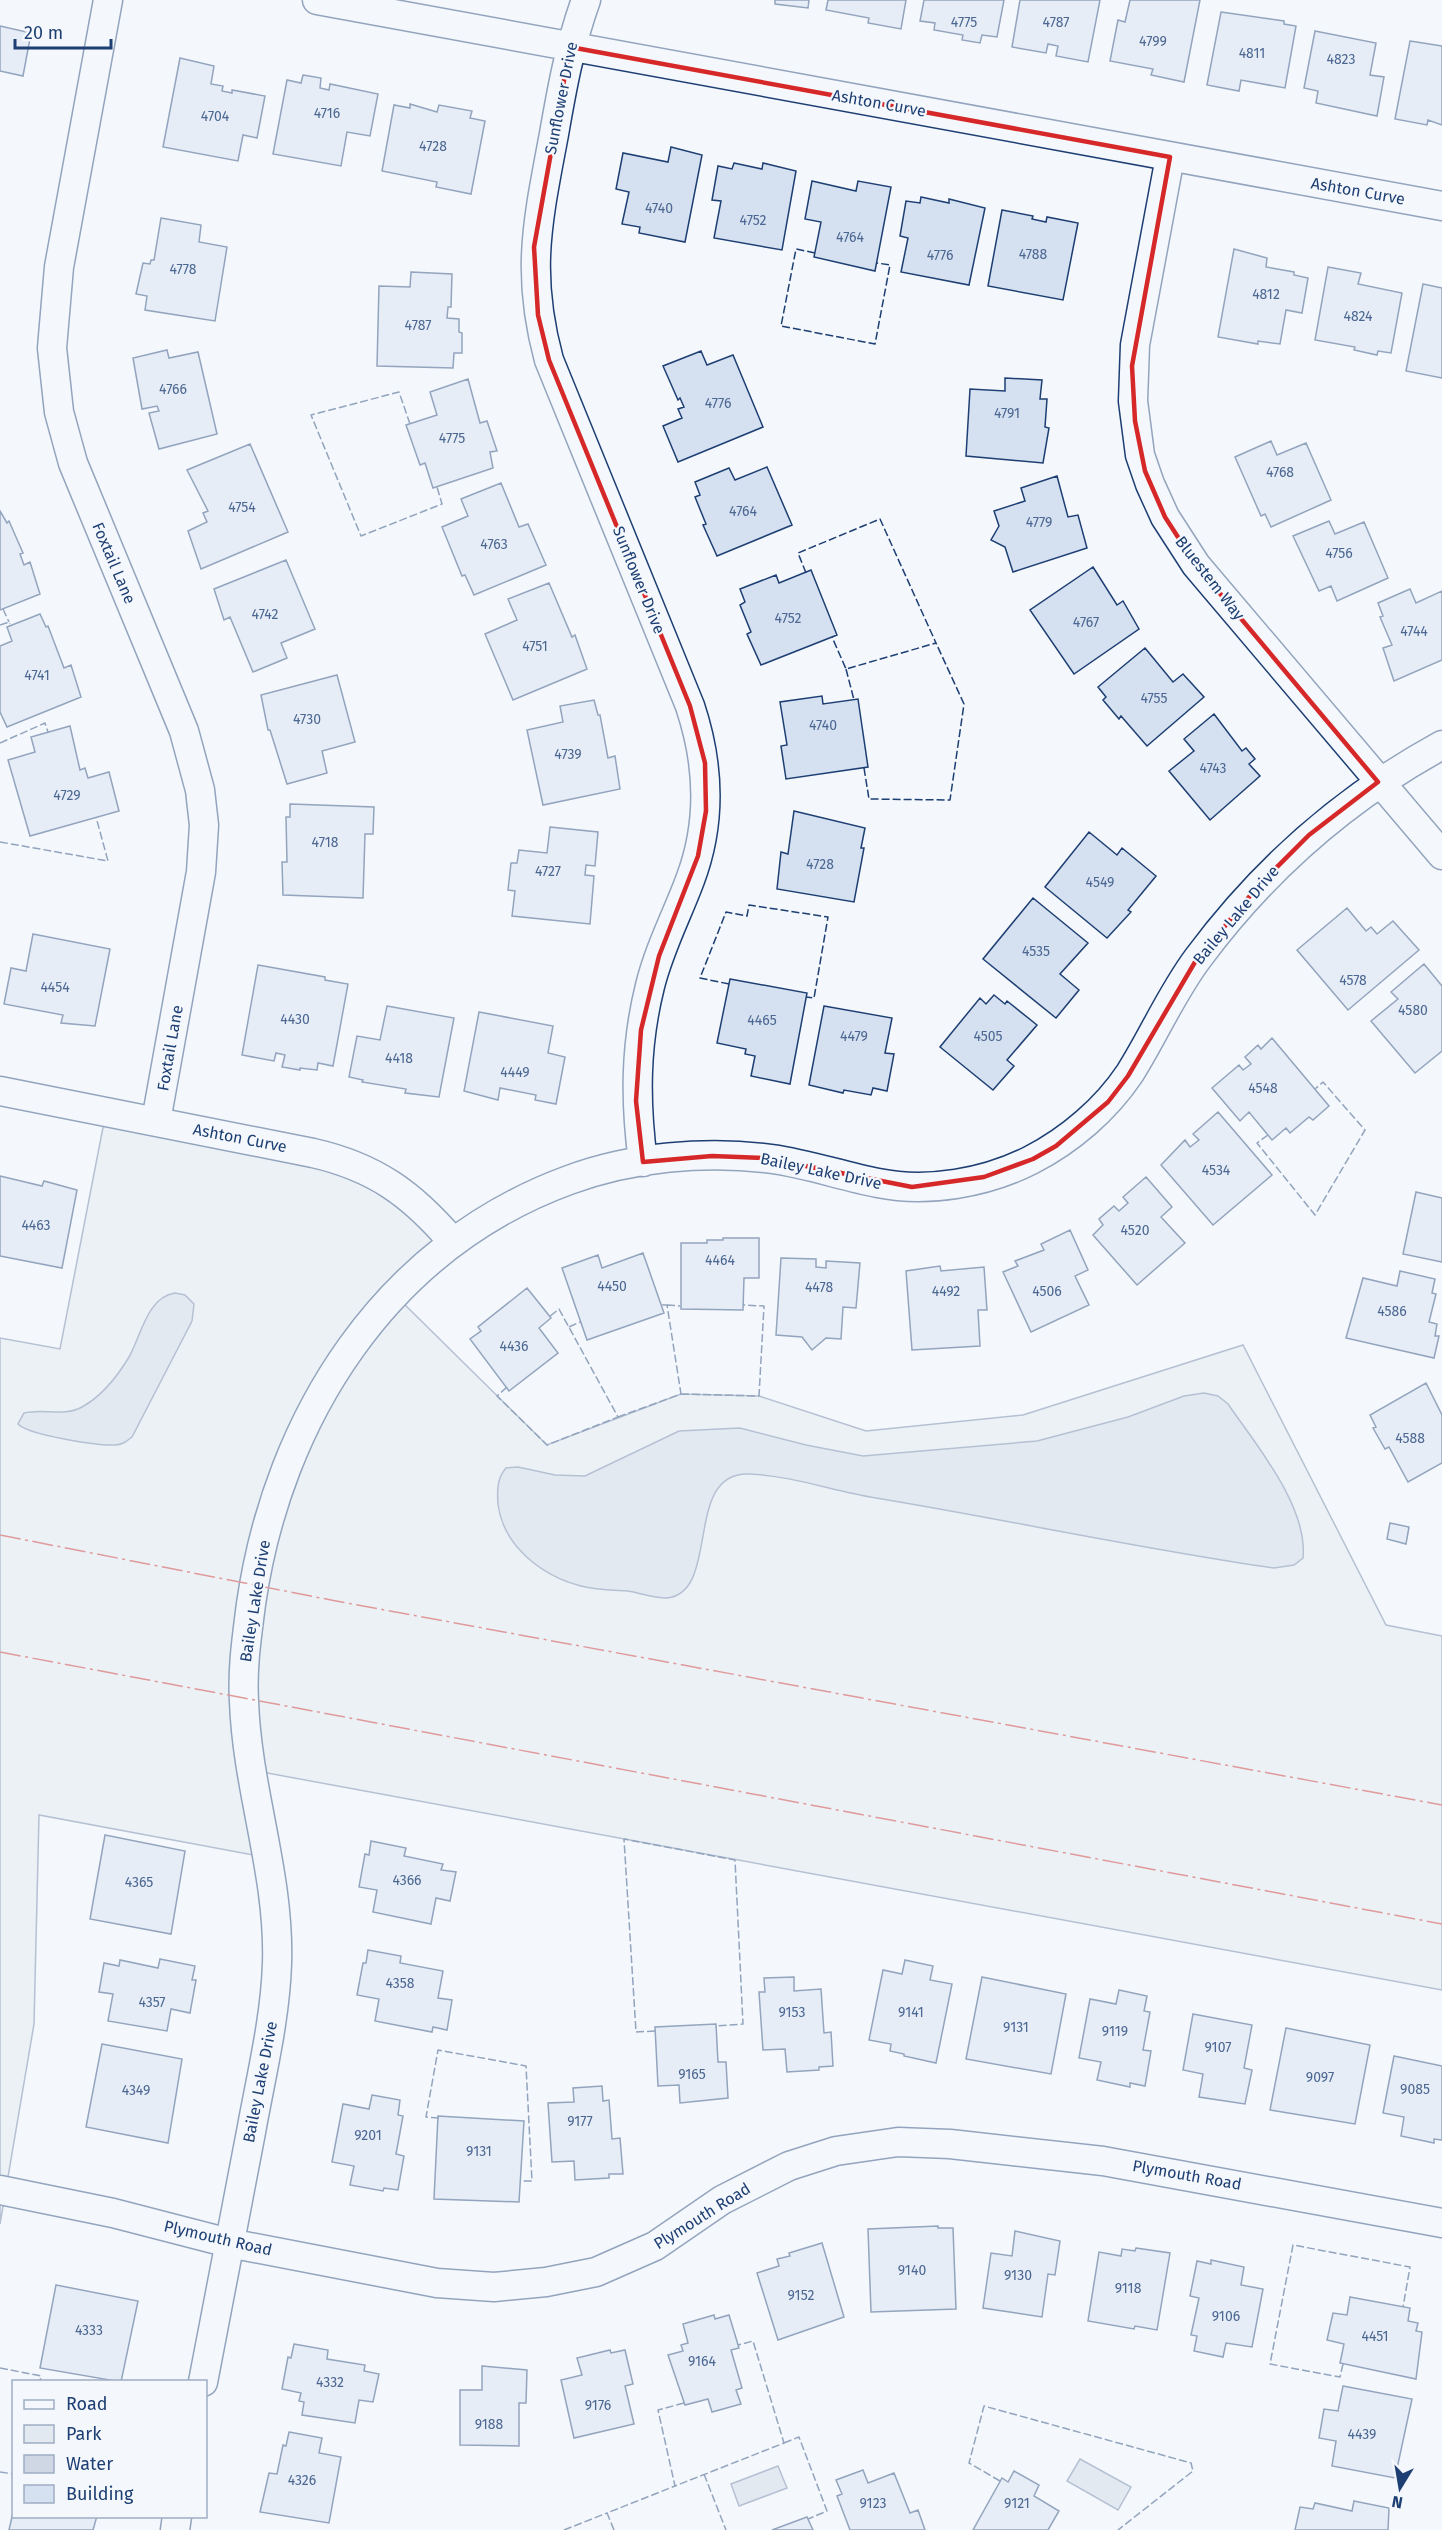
<svg xmlns="http://www.w3.org/2000/svg" width="1442" height="2530" font-family="'Fira Sans',sans-serif">
<style>
.green{fill:#e3e9f0;stroke:#687fa3;stroke-width:1.5}
.water{fill:#cfd7e4;stroke:#687fa3;stroke-width:1.5}
.building{fill:#d5e0f0;stroke:#1d3f73;stroke-width:1.5}
.lines{fill:none;stroke-linecap:round;stroke-linejoin:round}
.minor-casing{stroke:#1d3f73;stroke-width:31}
.minor{stroke:#f4f7fb;stroke-width:28}
.fence{stroke:#1d3f73;stroke-width:1.5;stroke-dasharray:8 3;stroke-linecap:butt}
.power{stroke:#c62828;stroke-width:1.5;stroke-dasharray:21 4.5 3 4.5;stroke-linecap:butt}
.marked{fill:none;stroke:#d62828;stroke-width:4.5;stroke-linejoin:round}
.labels{text-anchor:middle;dominant-baseline:central;stroke-width:4.5;stroke-linejoin:round;paint-order:stroke}
.number-label{font-size:14px;fill:#4b6792}
.street-label{font-size:16px;fill:#1d3f73;stroke:#f4f7fb}
</style>
<rect width="100%" height="100%" fill="#f4f7fb"/>
<path class="green" d="M106,1112L332,1157L453,1242L394,1294L547,1445L681,1394L759,1396L866,1431L1023,1415L1243,1345L1386,1625L1442,1636V1990L251,1770L269,1858L39,1815L34,2024L0,2224V1338L60,1349Z"/>
<path class="water" d="M175,1293L185,1295L194,1304L192,1321L132,1437C127,1441 122,1445 115,1445C99,1446 28,1435 18,1424L24,1413C43,1408 64,1417 82,1407C102,1396 117,1377 129,1357C141,1336 147,1297 175,1293Z
M1204,1393L1218,1396L1228,1404C1256,1445 1308,1506 1303,1558L1294,1565L1274,1568C1141,1549 1009,1520 876,1498C833,1491 793,1476 750,1474C682,1470 722,1594 666,1598C654,1598 640,1593 628,1591C613,1590 596,1590 581,1586C542,1576 503,1546 498,1504C497,1491 497,1478 506,1468L518,1467L555,1475L585,1476L679,1431L740,1428L806,1445L863,1456L1037,1441L1128,1417L1184,1396Z
M1080,2459L1131,2487L1118,2510L1067,2481Z
M778,2466L787,2488L739,2506L731,2484Z"/>
<path class="building" d="M775,0H809L808,8L775,4Z
M828,0H906L901,29L868,23L869,18L826,10Z
M924,0H1004L997,37L982,35L980,43L962,40L963,35L934,30L935,23L920,21Z
M1020,0H1100L1088,62L1056,56L1058,46L1048,44L1046,53L1012,47Z
M1130,0H1200L1184,82L1151,75L1153,69L1110,61L1118,20L1125,22Z
M1221,12L1284,21V24L1296,26L1285,88L1241,80L1239,91L1207,85Z
M0,26L31,33L23,76L0,71Z
M1315,31L1376,43L1370,75L1384,77L1377,116L1316,103L1318,91L1304,88Z
M1410,41L1442,46V125L1428,120L1427,125L1395,119Z
M180,58L214,66L211,84L223,86L222,91L232,93V90L265,96L257,138L243,135L238,161L163,147Z
M303,75L321,78L320,88L329,90L330,84L378,94L370,136L347,132L341,166L273,154L287,80L301,83Z
M410,104L437,112L439,105L472,111L470,118L485,121L471,194L436,187L437,182L382,171L394,105L410,108Z
M671,147L702,155L685,242L639,233L640,227L622,224L629,192L616,189L623,153L668,162Z
M734,163L762,169L763,163L796,171L782,250L714,238L721,201L712,200L718,166L732,169Z
M812,181L856,191L858,181L891,187L875,271L814,257L821,222L805,219Z
M921,197L949,203V199L985,208L969,285L901,272L908,238L900,236L906,201L920,203Z
M1002,210L1033,216L1032,219L1046,222L1047,217L1078,223L1063,300L988,286Z
M161,218L201,225L199,242L227,247L215,321L145,310L147,296L136,294L143,263L150,264L151,260H154Z
M1234,249L1267,258L1266,267L1294,272V275L1308,278L1302,313L1286,310L1280,344L1258,341V344L1218,337Z
M1328,267L1361,273L1358,284L1402,293L1391,353L1378,351L1377,355L1354,350L1355,347L1315,340Z
M411,272L452,274L451,307H448L447,318L459,319V332L462,333V353H454L453,368L377,366L379,286L410,287Z
M1423,284L1442,288V378L1406,371Z
M167,350L169,358L198,352L217,434L159,449L149,413L159,411L157,406L142,409L133,358Z
M701,351L707,365L733,355L763,427L678,462L663,426L682,418L678,409L684,407L680,398L678,400L663,366Z
M1005,378L1042,380L1040,399H1047L1045,427L1049,428L1043,463L966,456L970,389L1005,391Z
M468,379L480,423L487,421L497,451L490,452L493,468L433,488L425,463L420,465L406,425L437,415L430,392Z
M1271,441L1277,455L1306,443L1331,500L1271,527L1265,514L1261,516L1235,457Z
M250,444L288,532L201,569L188,531L207,522L203,513L208,511L187,470Z
M767,467L792,525L717,556L703,525L706,524L695,497L700,495L695,482L729,468L735,480Z
M1057,476L1068,517L1078,515L1087,548L1013,572L1005,547L991,540L999,526L994,511L1025,501L1021,488Z
M501,483L519,527L528,524L546,565L474,595L465,575L462,576L442,527L468,516L461,499Z
M0,511L7,523L9,521L23,553L20,554L24,565L30,562L40,594L0,610Z
M1329,521L1335,534L1364,522L1388,578L1337,601L1331,586L1319,591L1293,536Z
M286,560L315,629L281,643L287,658L253,672L230,617L224,620L214,589Z
M1093,567L1117,605L1123,601L1139,629L1074,674L1030,610Z
M811,570L837,635L761,665L747,634L751,632L740,605L745,602L740,589L776,575L779,583Z
M549,583L572,637L575,635L587,669L513,700L485,634L517,620L508,599Z
M1410,589L1416,603L1442,591V660L1394,681L1383,648L1392,645L1380,617L1383,616L1378,603Z
M40,614L46,627L48,626L64,668L71,665L81,697L7,727L0,712V646L12,641L7,627Z
M1145,648L1173,682L1183,674L1204,697L1147,746L1121,716L1119,719L1103,700L1106,697L1098,687Z
M337,675L355,742L322,751L327,773L287,784L270,730H268L261,695Z
M822,696L823,704L858,699L868,767L786,779L781,746L787,745L780,702Z
M594,700L598,715H600L608,758L615,756L620,789L543,805L527,730L563,722L560,706Z
M1214,714L1242,751L1246,748L1255,759L1249,764L1260,776L1210,820L1169,771L1194,751L1184,739Z
M70,726L80,770L85,768L88,778L109,772L119,811L30,836L8,760L35,752L31,737Z
M290,804L374,807L373,834H365L363,898L283,895L282,862H287L286,817H290Z
M794,811L865,828L861,848H864L854,902L777,889L781,852L788,854Z
M550,827L598,832L595,866L586,865L585,875L594,876L590,924L512,916L515,891L508,890L511,863H517L519,850L547,853Z
M1089,832L1117,855L1122,848L1156,876L1128,910L1131,912L1107,938L1045,887Z
M1033,898L1088,943L1060,974L1079,990L1056,1018L983,959Z
M1347,908L1366,931L1371,927L1377,934L1393,921L1419,950L1348,1010L1297,950Z
M33,934L110,949L95,1026L61,1023L63,1015L4,1004L11,968L26,971Z
M1424,964L1442,986V1051L1415,1073L1371,1021L1398,999L1391,992Z
M258,965L325,977V980L348,984L333,1066L318,1063L317,1070L300,1068V1070L282,1067L285,1055L276,1053L274,1061L242,1055Z
M730,979L807,993L790,1084L751,1076L755,1056L745,1054L746,1049L717,1043Z
M994,995L1005,1004L1007,1001L1037,1025L1007,1060L1014,1066L993,1090L940,1047L980,998L986,1004Z
M387,1006L454,1018L439,1097L405,1093L406,1089L362,1082L363,1080L349,1077L357,1036L380,1040Z
M824,1006L892,1018L885,1053L894,1054L887,1091L873,1088L871,1095L844,1090L843,1093L809,1085Z
M479,1012L553,1026L548,1053L565,1057L556,1104L535,1100L536,1095L500,1088L498,1100L464,1091Z
M1272,1038L1329,1106L1313,1120L1309,1117L1290,1133L1286,1128L1272,1140L1249,1112L1240,1121L1212,1088L1239,1065L1243,1070L1251,1064L1245,1057L1258,1045L1261,1049Z
M1218,1112L1272,1175L1213,1225L1161,1165L1185,1140L1190,1147L1199,1140L1193,1134Z
M0,1176L42,1186L44,1181L77,1190L62,1268L0,1256Z
M1146,1177L1172,1207L1161,1217L1185,1243L1137,1285L1093,1235L1103,1225L1099,1219L1114,1206L1119,1211L1128,1203L1123,1197Z
M1416,1192L1442,1198V1262L1403,1254Z
M1070,1230L1088,1270L1075,1276L1089,1305L1031,1332L1003,1272L1018,1266L1015,1261L1044,1250L1041,1244Z
M723,1238H759V1278H744L743,1310L681,1309V1243H707V1240H723Z
M643,1253L664,1313L587,1340L562,1268L598,1255L602,1268Z
M781,1258L816,1259V1267L826,1268V1261L860,1263L856,1308L843,1307L841,1339L826,1338L812,1350L802,1337L776,1335Z
M940,1266L941,1271L984,1267L987,1310H978L980,1346L912,1350L906,1271Z
M1400,1271L1435,1279L1432,1293L1436,1294L1429,1322L1437,1324L1435,1336H1439L1434,1358L1346,1338L1363,1278L1397,1286Z
M527,1288L551,1318L539,1328L558,1353L509,1391L470,1339L481,1331L478,1327Z
M1426,1383L1442,1415V1463L1408,1482L1389,1447L1385,1449L1373,1428L1376,1427L1370,1415Z
M1390,1523L1409,1527L1406,1544L1387,1539Z
M105,1835L185,1851L171,1934L90,1919Z
M371,1841L406,1848L404,1856L443,1864L441,1870L456,1872L450,1901L436,1898L431,1924L373,1912L377,1890L359,1887L365,1854L369,1855Z
M368,1950L401,1956L400,1963L443,1971L438,1998L452,2000L447,2030L433,2027L432,2032L375,2021L379,1999L357,1995L363,1963H366Z
M160,1959L195,1966L192,1980H196L190,2013L171,2009L167,2031L108,2021L113,1994L99,1992L104,1963L119,1966L120,1960L158,1968Z
M905,1960L933,1966L930,1980L952,1984L936,2063L904,2056V2054L890,2051L891,2044L869,2040L883,1970L902,1974Z
M794,1977V1991L821,1989L824,2033L831,2032L833,2066L819,2067V2070L787,2072L785,2049L763,2050L759,1992H765L764,1978Z
M982,1977L1066,1994L1051,2074L966,2059Z
M1119,1990L1147,1996L1144,2011L1150,2012L1143,2050L1151,2051L1145,2086L1130,2083V2087L1097,2080L1101,2062L1079,2058L1090,1999L1116,2004Z
M1193,2014L1252,2025L1244,2068L1252,2070L1245,2104L1199,2097L1203,2074L1183,2070Z
M716,2024L718,2062H726L728,2098L680,2103L679,2085L658,2086L655,2027Z
M1286,2028L1370,2045L1355,2124L1270,2110Z
M102,2044L182,2059L168,2143L86,2127Z
M1394,2056L1442,2066V2140L1434,2139V2143L1401,2136L1404,2117L1383,2113Z
M602,2086L603,2101L609,2100L612,2139L620,2138L623,2174H609V2178L575,2180L574,2161L552,2162L548,2103L574,2102L573,2088Z
M372,2095L400,2100L398,2115L403,2116L396,2154L404,2156L398,2190L384,2188L383,2191L350,2185L354,2166L332,2162L343,2104L369,2109Z
M438,2116L524,2121L519,2202L434,2199Z
M938,2226V2228H953L956,2309L871,2312L868,2229Z
M1015,2231L1060,2241L1055,2275L1048,2274L1042,2317L983,2308L991,2253L1012,2256Z
M822,2243L844,2317L778,2340L757,2273L779,2266L777,2259L790,2256L789,2253Z
M1136,2248L1170,2253L1157,2330L1135,2326L1134,2329L1088,2321L1099,2252L1121,2256L1122,2249L1135,2251Z
M1211,2260L1244,2267L1241,2285L1263,2289L1252,2347L1226,2343L1223,2357L1194,2351L1197,2336L1191,2335L1199,2298L1190,2296L1197,2261L1211,2264Z
M56,2285L138,2301L121,2382L40,2368Z
M1350,2297L1410,2308L1408,2321L1418,2323L1416,2331L1422,2332L1416,2379L1340,2363L1344,2344L1327,2340L1333,2313L1347,2315Z
M714,2315L715,2319L729,2315L739,2348L731,2350L742,2388L736,2390L741,2404L712,2412L708,2399L685,2405L668,2355L683,2351L681,2345L688,2343L683,2324Z
M294,2344L328,2350L327,2359L365,2365L364,2371L379,2374L373,2402L359,2400L355,2423L302,2415L304,2402L299,2401L301,2393L282,2389L288,2357L291,2358Z
M610,2350L611,2353L625,2350L633,2384L625,2386L634,2424L574,2438L561,2380L582,2375L577,2358Z
M482,2366L527,2370L526,2403H519V2446L460,2445V2390H482Z
M1343,2386L1412,2399L1395,2478L1332,2466L1336,2441L1319,2438L1324,2409L1338,2411Z
M289,2432L322,2438L319,2453L341,2457L329,2523L260,2512L269,2473L277,2474L283,2445L286,2446Z
M863,2470L868,2483L894,2473L910,2513L918,2510L925,2530H850L837,2496L842,2494L836,2480Z
M1014,2471L1039,2485L1034,2496L1059,2511L1048,2530H973L1002,2478L1008,2482Z
M1354,2501L1389,2508L1388,2530H1295L1300,2507L1313,2509L1315,2503L1352,2511Z
M14,2508V2516H97L93,2530H9Z
M807,2517L813,2530H772Z"/>
<g class="lines">
<defs>
<path id="minor" d="M108,0L59,267L52,348L59,412L73,463L184,731L200,790L204,825L201,872L156,1121
M317,0L1442,206
M586,0C570,44 562,88 554,134C538,220 525,272 549,360L690,706C709,763 712,822 690,880C677,915 659,949 650,986C635,1046 635,1101 643,1162
M1170,157L1135,345L1133,401L1140,455L1150,484L1165,517L1196,565L1442,855
M0,1091L313,1153C375,1167 412,1194 453,1242
M0,2190L113,2213L229,2243L437,2283L494,2287L546,2282L596,2272L655,2246L722,2200L789,2166L836,2151L898,2142L950,2144L1103,2161L1442,2223
M203,2382C219,2298 235,2215 251,2132C261,2076 275,2021 277,1964C280,1874 247,1790 244,1701C242,1668 247,1636 251,1604C278,1417 386,1247 569,1180C631,1157 706,1150 772,1159C808,1164 842,1176 878,1183C928,1193 986,1183 1031,1160C1070,1140 1106,1109 1130,1073C1154,1035 1171,994 1198,958C1264,869 1345,798 1442,745
M175,2530L177,2516"/>
</defs>
<use href="#minor" class="minor-casing"/>
<use href="#minor" class="minor"/>
<path class="fence" d="M815,253L796,249L781,326L875,344L890,265L877,263
M410,424L399,392L311,415L361,536L442,504L437,487
M806,573L798,553L880,519L936,643L846,669L832,637
M3,609L9,622
M0,625L9,622L10,624
M846,669L854,700
M0,743L45,723L48,732
M864,768L869,799L950,800L964,704L936,643
M0,842L108,861L96,817
M729,984L700,978L726,912L747,916L749,905L828,917L814,998L806,997
M1268,1135L1257,1143L1315,1215L1365,1130L1323,1082L1315,1089
M667,1305L680,1306
M569,1327L580,1322
M507,1387L497,1396L547,1445L618,1417L559,1309L549,1317
M681,1394L759,1396L764,1306L743,1305
M618,1417L681,1394L667,1305H662
M655,2031L636,2032L624,1839L735,1860L743,2024L716,2026
M439,2118L426,2117L438,2050L526,2066L532,2181H520
M1343,2364L1340,2377L1270,2364L1293,2245L1410,2267L1403,2307
M0,2368L41,2376L40,2382
M684,2403L658,2410L675,2486L784,2443L753,2341L738,2345
M784,2443L799,2437L827,2511L808,2519
M0,2472L14,2474
M704,2474L726,2530
M1000,2481L969,2463L984,2406L1191,2463L1193,2471L1118,2530
M564,2530L607,2513
M614,2530L607,2513L675,2486"/>
<path class="power" d="M0,1535L336,1601L1442,1805
M0,1652L1442,1924"/>
</g>
<path d="M0 0H1442V2530H0ZM570,47L1170,157L1132,366L1135,421L1145,471L1165,517L1196,565L1378,782L1309,835L1259,885L1195,962L1128,1076L1108,1102L1056,1146L1033,1159L984,1177L912,1187L765,1158L712,1156L643,1162L636,1101L641,1030L659,956L698,856L706,811L705,763L690,706L549,360L538,315L534,247Z" fill="#f4f7fb" fill-opacity=".55" fill-rule="evenodd"/>
<path class="marked" d="M570,47L1170,157L1132,366L1135,421L1145,471L1165,517L1196,565L1378,782L1309,835L1259,885L1195,962L1128,1076L1108,1102L1056,1146L1033,1159L984,1177L912,1187L765,1158L712,1156L643,1162L636,1101L641,1030L659,956L698,856L706,811L705,763L690,706L549,360L538,315L534,247Z"/>
<g class="labels">
<g class="number-label">
<text x="964" y="22">4775</text>
<text x="1056" y="22">4787</text>
<text x="1153" y="41">4799</text>
<text x="1252" y="53">4811</text>
<text x="1341" y="59">4823</text>
<text x="327" y="113">4716</text>
<text x="215" y="116">4704</text>
<text x="433" y="146">4728</text>
<text x="659" y="208">4740</text>
<text x="753" y="220">4752</text>
<text x="850" y="237">4764</text>
<text x="1033" y="254">4788</text>
<text x="940" y="255">4776</text>
<text x="183" y="269">4778</text>
<text x="1266" y="294">4812</text>
<text x="1358" y="316">4824</text>
<text x="418" y="325">4787</text>
<text x="173" y="389">4766</text>
<text x="718" y="403">4776</text>
<text x="1007" y="413">4791</text>
<text x="452" y="438">4775</text>
<text x="1280" y="472">4768</text>
<text x="242" y="507">4754</text>
<text x="743" y="511">4764</text>
<text x="1039" y="522">4779</text>
<text x="494" y="544">4763</text>
<text x="1339" y="553">4756</text>
<text x="265" y="614">4742</text>
<text x="788" y="618">4752</text>
<text x="1086" y="622">4767</text>
<text x="1414" y="631">4744</text>
<text x="535" y="646">4751</text>
<text x="37" y="675">4741</text>
<text x="1154" y="698">4755</text>
<text x="307" y="719">4730</text>
<text x="823" y="725">4740</text>
<text x="568" y="754">4739</text>
<text x="1213" y="768">4743</text>
<text x="67" y="795">4729</text>
<text x="325" y="842">4718</text>
<text x="820" y="864">4728</text>
<text x="548" y="871">4727</text>
<text x="1100" y="882">4549</text>
<text x="1036" y="951">4535</text>
<text x="1353" y="980">4578</text>
<text x="55" y="987">4454</text>
<text x="1413" y="1010">4580</text>
<text x="295" y="1019">4430</text>
<text x="762" y="1020">4465</text>
<text x="854" y="1036">4479</text>
<text x="988" y="1036">4505</text>
<text x="399" y="1058">4418</text>
<text x="515" y="1072">4449</text>
<text x="1263" y="1088">4548</text>
<text x="1216" y="1170">4534</text>
<text x="36" y="1225">4463</text>
<text x="1135" y="1230">4520</text>
<text x="720" y="1260">4464</text>
<text x="612" y="1286">4450</text>
<text x="819" y="1287">4478</text>
<text x="946" y="1291">4492</text>
<text x="1047" y="1291">4506</text>
<text x="1392" y="1311">4586</text>
<text x="514" y="1346">4436</text>
<text x="1410" y="1438">4588</text>
<text x="407" y="1880">4366</text>
<text x="139" y="1882">4365</text>
<text x="400" y="1983">4358</text>
<text x="152" y="2002">4357</text>
<text x="792" y="2012">9153</text>
<text x="911" y="2012">9141</text>
<text x="1016" y="2027">9131</text>
<text x="1115" y="2031">9119</text>
<text x="1218" y="2047">9107</text>
<text x="692" y="2074">9165</text>
<text x="1320" y="2077">9097</text>
<text x="1415" y="2089">9085</text>
<text x="136" y="2090">4349</text>
<text x="580" y="2121">9177</text>
<text x="368" y="2135">9201</text>
<text x="479" y="2151">9131</text>
<text x="912" y="2270">9140</text>
<text x="1018" y="2275">9130</text>
<text x="1128" y="2288">9118</text>
<text x="801" y="2295">9152</text>
<text x="1226" y="2316">9106</text>
<text x="89" y="2330">4333</text>
<text x="1375" y="2336">4451</text>
<text x="702" y="2361">9164</text>
<text x="330" y="2382">4332</text>
<text x="598" y="2405">9176</text>
<text x="489" y="2424">9188</text>
<text x="1362" y="2434">4439</text>
<text x="302" y="2480">4326</text>
<text x="873" y="2503">9123</text>
<text x="1017" y="2503">9121</text>
</g>
<g class="street-label">
<text transform="translate(561 98) rotate(-79)">Sunflower Drive</text>
<text transform="translate(879 103) rotate(10)">Ashton Curve</text>
<text transform="translate(1358 191) rotate(10)">Ashton Curve</text>
<text transform="translate(114 563) rotate(67)">Foxtail Lane</text>
<text transform="translate(1210 578) rotate(52)">Bluestem Way</text>
<text transform="translate(639 580) rotate(68)">Sunflower Drive</text>
<text transform="translate(1236 915) rotate(-50)">Bailey Lake Drive</text>
<text transform="translate(170 1048) rotate(-80)">Foxtail Lane</text>
<text transform="translate(240 1138) rotate(11)">Ashton Curve</text>
<text transform="translate(821 1171) rotate(12)">Bailey Lake Drive</text>
<text transform="translate(255 1601) rotate(-81)">Bailey Lake Drive</text>
<text transform="translate(260 2082) rotate(-79)">Bailey Lake Drive</text>
<text transform="translate(1187 2175) rotate(10)">Plymouth Road</text>
<text transform="translate(702 2216) rotate(-32)">Plymouth Road</text>
<text transform="translate(218 2238) rotate(13)">Plymouth Road</text>
</g>
</g>
<rect x="12" y="2380" width="195" height="138" fill="#f4f7fb" stroke="#9eadc5" stroke-width="1.5"/>
<rect x="24" y="2400" width="30" height="9" fill="#f4f7fb" stroke="#9eadc5" stroke-width="1.5"/>
<text x="66" y="2410" font-size="18" fill="#1d3f73">Road</text>
<rect x="24" y="2425" width="30" height="18" fill="#e3e9f0" stroke="#9eadc5" stroke-width="1.5"/>
<text x="66" y="2440" font-size="18" fill="#1d3f73">Park</text>
<rect x="24" y="2455" width="30" height="18" fill="#cfd7e4" stroke="#9eadc5" stroke-width="1.5"/>
<text x="66" y="2470" font-size="18" fill="#1d3f73">Water</text>
<rect x="24" y="2485" width="30" height="18" fill="#d5e0f0" stroke="#9eadc5" stroke-width="1.5"/>
<text x="66" y="2500" font-size="18" fill="#1d3f73">Building</text>
<g transform="translate(1400 2488) rotate(191)" stroke="#f4f7fb" stroke-width="4.5" paint-order="stroke">
<path d="M0-4.5L10 22L0 15L-10 22Z" fill="#1d3f73"/>
<text y="-9" font-size="16" font-weight="bold" text-anchor="middle" fill="#1d3f73">N</text>
</g>
<path d="M15 39v9h96v-9" fill="none" stroke="#1d3f73" stroke-width="3"/>
<text x="24" y="39" font-size="18" fill="#1d3f73" stroke="#f4f7fb" stroke-width="4.5" paint-order="stroke">20 m</text>
</svg>
